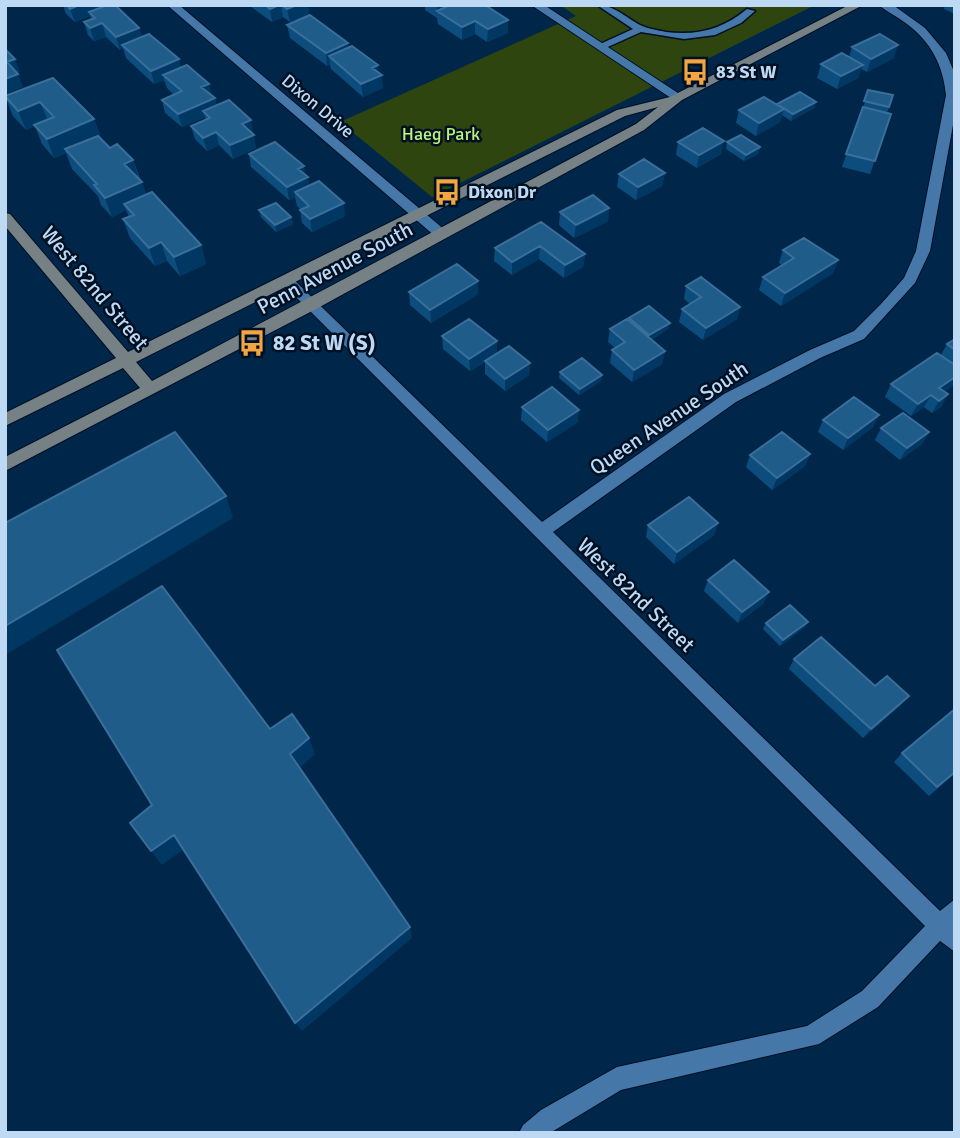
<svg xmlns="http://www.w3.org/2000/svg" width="960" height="1138" font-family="Signika,sans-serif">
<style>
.green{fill:#2f450f}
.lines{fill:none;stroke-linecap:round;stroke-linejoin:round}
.lane-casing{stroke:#000f26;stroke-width:3}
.street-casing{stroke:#000f26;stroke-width:2}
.secondary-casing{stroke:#000f26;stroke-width:2}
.lane{fill:#4578a9;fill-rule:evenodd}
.street{fill:#4578a9;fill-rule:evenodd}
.secondary{fill:#758184;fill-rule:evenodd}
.wall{fill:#0d4d7d}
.shaded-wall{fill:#003763}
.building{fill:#205c8a;stroke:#396f9a;stroke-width:2}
.labels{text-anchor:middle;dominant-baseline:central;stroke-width:5;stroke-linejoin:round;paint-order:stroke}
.far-poi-label{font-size:18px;font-weight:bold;fill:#bed9f4;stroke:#001023;text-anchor:start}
.far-street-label{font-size:18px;fill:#bed9f4;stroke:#001023}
.far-park-label{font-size:18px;fill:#bbf279;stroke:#001023}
.street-label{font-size:21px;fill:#bed9f4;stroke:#001023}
.poi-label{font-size:21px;font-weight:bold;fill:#bed9f4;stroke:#001023;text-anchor:start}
</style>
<rect width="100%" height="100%" fill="#002749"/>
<path class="green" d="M560,5H815L432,197L340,122L576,16Z"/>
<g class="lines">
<defs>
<path id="lane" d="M597,5C614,5 625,17 640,25C648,29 658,30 666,32C698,36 723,29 747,9L755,11L741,23L715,35L684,39L641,32L601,50L596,47L598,45L633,29Z"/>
<path id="street" d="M167,5H179L446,231V237H436Z
M531,5H544L684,97L674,100Z
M879,5H893L925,28L946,53L955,74V114L930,251L915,283L864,339L820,358L736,402L553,532L940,911L955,899V952L940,941L878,1007L819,1044L621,1090L550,1133H519L523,1125L541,1110L617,1067L807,1026L862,991L925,926L279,280L286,275L291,277L542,522L724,394L810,350L854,331L881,304L904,278L916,251L946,95C943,65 931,42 907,24C898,17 887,12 879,5Z"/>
<path id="secondary" d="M849,5H863L682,100L644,130L316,309L5,471V457L140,388L123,368L5,426V413L116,358L5,226V213L10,214L128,352L617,110L670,97ZM658,107L636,124L152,381L136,362L625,116Z"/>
</defs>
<use href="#lane" class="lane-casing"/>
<use href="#street" class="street-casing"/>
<use href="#secondary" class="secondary-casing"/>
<use href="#lane" class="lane"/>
<use href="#street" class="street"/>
<use href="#secondary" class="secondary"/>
</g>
<path class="wall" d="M63,5H115L139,28L142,37L179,59L181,68L215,98L216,106L253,133L252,134L256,148L233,159L219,145L207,151L195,139L191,126L205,120V117L182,127L165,113L162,100L174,95L167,88L164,80L154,84L126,58L123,48L120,50L106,37L94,41L88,35L84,22L91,19L90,16L75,22L66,14Z
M308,5L309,14L290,22L283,17L272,22L250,6Z
M425,5H485L508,33L487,42L475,34L462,40L438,24L437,18L425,10Z
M945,5H955V14L944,9Z
M287,25L349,48L379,73L383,88L363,97L331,69L330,65L327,66L290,38Z
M852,47L894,58L867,72L861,69L858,78L837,89L817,78L821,64L849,57Z
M53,78L94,119L101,138L110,148L133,160L146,194L201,245L206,264L180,276L167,261L155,266L130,238L123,219L129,217L126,210L112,217L101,205L98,196L72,169L66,153L54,158L42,144L35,126L26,130L13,116L5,96Z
M868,90L893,95L887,113L891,114L870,174L842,167L863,108Z
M816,102L814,108L791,121L782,115L780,122L756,136L736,123L739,110L777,105V104Z
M678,142L721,154L697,168L676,155Z
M727,142L760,147L758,154L744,161L726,149Z
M249,154L306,175L309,186L345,216L312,232L302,223L300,210H301L297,206L295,197L289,200L251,167Z
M665,173L662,186L636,200L617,187L619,174Z
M609,208L608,221L574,238L559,225L560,212Z
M259,210L291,217L293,224L276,232L261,217Z
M541,222L585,254L583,267L564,278L539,259L512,275L494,261L495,248Z
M783,250L838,260L833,273L781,306L759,290L763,277L782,265L779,263Z
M686,286L740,307L737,319L703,340L679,322L682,309L690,304L684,299Z
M409,292L478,294L431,323L410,305Z
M629,318L670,323L668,329L651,340L665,351L662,364L632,382L610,363L612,350L615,348L608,342L610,329L628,321Z
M442,336L497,354L530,363L529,375L505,391L485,374V362L470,371L443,349Z
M955,339V384L944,392L948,394L941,407L932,413L924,407L911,416L885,397L891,384L941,355L947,344Z
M560,372L602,375L601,381L579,395L559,378Z
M522,407L578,422L547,442L521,420Z
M823,420L873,427L843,450L818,432Z
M881,428L929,432L922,444L900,460L875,440Z
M810,454L805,466L772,490L746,467L750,455Z
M718,523L714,535L674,564L646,537L648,525Z
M708,580L764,603L738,623L704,591Z
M766,623L805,627L780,646L763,629Z
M794,659L875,686L901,705L863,738L789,669Z
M955,709V773L929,796L894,762L902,753Z"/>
<path class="shaded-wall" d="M79,5H111L89,12L90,16L75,22L70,9Z
M279,5H281L283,17L272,22L270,9Z
M297,5H308L309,14L290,22L287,9Z
M437,5H446L447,14L437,11Z
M508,20V33L487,42L488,29Z
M475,21V34L462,40V27Z
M102,23L106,37L94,41L90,28Z
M139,28L143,41L122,45L123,48L120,50L116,37Z
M348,43L350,56H329L330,65L327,66L326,53Z
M898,45L894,58L867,72L871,59Z
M15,59L20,72L12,75L7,62Z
M179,59L182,72L163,75L164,80L154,84L151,71Z
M378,65L379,76L382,75L383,88L363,97L361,84L372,68Z
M863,65L858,78L837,89L841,76Z
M18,74L23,87L5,94V79Z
M209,84L212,97L201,87Z
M215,98L218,111H203L205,117L182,127L178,114Z
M40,102L48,121L26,130L18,111Z
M816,102L814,108L791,121L793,114Z
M784,109L780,122L756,136L759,123Z
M94,119L101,138L65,149L66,153L54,158L47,139Z
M251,120L253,133L244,137L242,124Z
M216,132L219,145L207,151L203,138Z
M254,135L256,148L233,159L230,145Z
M724,141L721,154L697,168L699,155Z
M760,147L758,154L744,161L746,155Z
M133,160L139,179L124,164Z
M304,166L306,178L308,177L310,190L295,192V197L289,200L287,187L298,169Z
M665,173L662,186L636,200L638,187Z
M142,182L148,201L124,204L126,210L112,217L105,198Z
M344,203L345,216L312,232L310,219Z
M609,208L608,221L574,238L576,225Z
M291,217L293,224L276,232L275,225Z
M161,242L167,261L155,266L149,248Z
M201,245L206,264L180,276L174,257Z
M540,246L539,259L512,275V262Z
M585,254L583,267L564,278L565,265Z
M838,260L833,273L781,306L785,293Z
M478,281V294L431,323L430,310Z
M740,307L737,319L703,340L706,328Z
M670,323L668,329L648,341L649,335Z
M497,341V354L470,371L469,359Z
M665,351L662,364L632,382L634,370Z
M530,363L529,375L505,391V379Z
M602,375L601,381L579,395L580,389Z
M955,377V384L935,398L939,388Z
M948,394L941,407L932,413L939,401Z
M931,395L924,407L911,416L918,404Z
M579,410L578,422L547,442L548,430Z
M879,415L873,427L843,450L848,438Z
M929,432L922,444L900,460L907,448Z
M810,454L805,466L772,490L777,478Z
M226,496L233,518L5,655V626Z
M718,523L714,535L674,564L677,552Z
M769,592L764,603L738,623L742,612Z
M808,622L805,627L780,646L783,640Z
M909,696L901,705L863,738L871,729Z
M309,738L315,754L297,770L290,754Z
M174,835L184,849L162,865L151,851Z
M410,927L412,938L302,1031L295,1023Z"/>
<path class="building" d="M67,5H79L70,9Z
M108,5H115L139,28L116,37L102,23L90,28L84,22L95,18L89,12Z
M265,5H279L270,9Z
M282,5H297L287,9Z
M450,5H485L508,20L488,29L475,21L462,27L437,11Z
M310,15L348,43L326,53L287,25Z
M149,34L179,59L151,71L122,45Z
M880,34L898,45L871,59L852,47Z
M352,46L378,65L372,68L382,75L361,84L329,56Z
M5,49L15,59L7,62L18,74L5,79Z
M842,53L863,65L841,76L821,64Z
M187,65L209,84L201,87L215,98L178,114L162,100L182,91L163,75Z
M53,78L94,119L47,139L34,125L54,117L40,102L18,111L5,96Z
M868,90L893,95L889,107L864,101Z
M800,92L816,102L793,114L777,104Z
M764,97L784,109L759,123L739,110Z
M229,100L251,120L242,124L254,135L230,145L216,132L203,138L191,126L210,118L203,111Z
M863,107L891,114L875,161L846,154Z
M703,128L724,141L699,155L678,142Z
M741,135L760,147L746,155L727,142Z
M98,136L110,148L117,144L133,160L124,164L142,182L105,198L94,185L97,184L65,149Z
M275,142L304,166L298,169L308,177L287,187L249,154Z
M644,159L665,173L638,187L619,174Z
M319,181L344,203L310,219L300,210L309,206L295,192Z
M152,192L201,245L174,257L161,242L149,248L123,219L134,215L124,204Z
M593,195L609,208L576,225L560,212Z
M276,203L291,217L275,225L259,210Z
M541,222L585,254L565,265L540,246L512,262L495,248Z
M804,238L838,260L785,293L763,277L794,258L783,250Z
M457,264L478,281L430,310L409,292Z
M701,277L740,307L706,328L682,309L701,297L686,286Z
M649,306L670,323L649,335L629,318Z
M469,319L497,341L469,359L442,336Z
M627,319L665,351L634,370L612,350L625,342L610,329Z
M955,339V350L947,344Z
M509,346L530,363L505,379L485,361Z
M937,353L955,365V377L939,388L948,394L939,401L931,395L918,404L891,384Z
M582,358L602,375L580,389L560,372Z
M552,387L579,410L548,430L522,407Z
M854,397L879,415L848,438L823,420Z
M903,413L929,432L907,448L881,428Z
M175,432L226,496L5,626V523Z
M782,432L810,454L777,478L750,455Z
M689,497L718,523L677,552L648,525Z
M734,560L769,592L742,612L708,580Z
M162,586L270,729L292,714L309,738L290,754L410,927L295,1023L174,835L151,851L130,823L152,805L57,650Z
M790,605L808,622L783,640L766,623Z
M821,637L875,686L887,676L909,696L871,729L794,659Z
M955,709V772L937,787L902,753Z"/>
<defs>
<symbol id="bus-bare" viewBox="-9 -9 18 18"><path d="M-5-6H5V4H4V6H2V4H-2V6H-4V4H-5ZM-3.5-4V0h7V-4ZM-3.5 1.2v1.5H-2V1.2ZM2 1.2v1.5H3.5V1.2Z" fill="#f2a541" stroke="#001023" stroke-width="2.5" paint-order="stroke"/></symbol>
</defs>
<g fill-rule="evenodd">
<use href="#bus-bare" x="676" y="53" width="38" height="38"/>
<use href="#bus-bare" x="428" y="173" width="38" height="38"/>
<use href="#bus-bare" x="233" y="324" width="38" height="38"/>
</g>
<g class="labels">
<g class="far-poi-label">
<text x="716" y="72">83 St W</text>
<text x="468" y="192">Dixon Dr</text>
</g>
<g class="far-street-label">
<text transform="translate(318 106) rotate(40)">Dixon Drive</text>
</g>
<g class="far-park-label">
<text x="441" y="134">Haeg Park</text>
</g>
<g class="street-label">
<text transform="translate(335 268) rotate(-28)">Penn Avenue South</text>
<text transform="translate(95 288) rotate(50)">West 82nd Street</text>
<text transform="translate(669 418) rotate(-34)">Queen Avenue South</text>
<text transform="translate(636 595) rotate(44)">West 82nd Street</text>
</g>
<g class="poi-label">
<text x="273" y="343">82 St W (S)</text>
</g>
</g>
<rect width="960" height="1138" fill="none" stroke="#bed9f4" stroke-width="14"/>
</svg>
